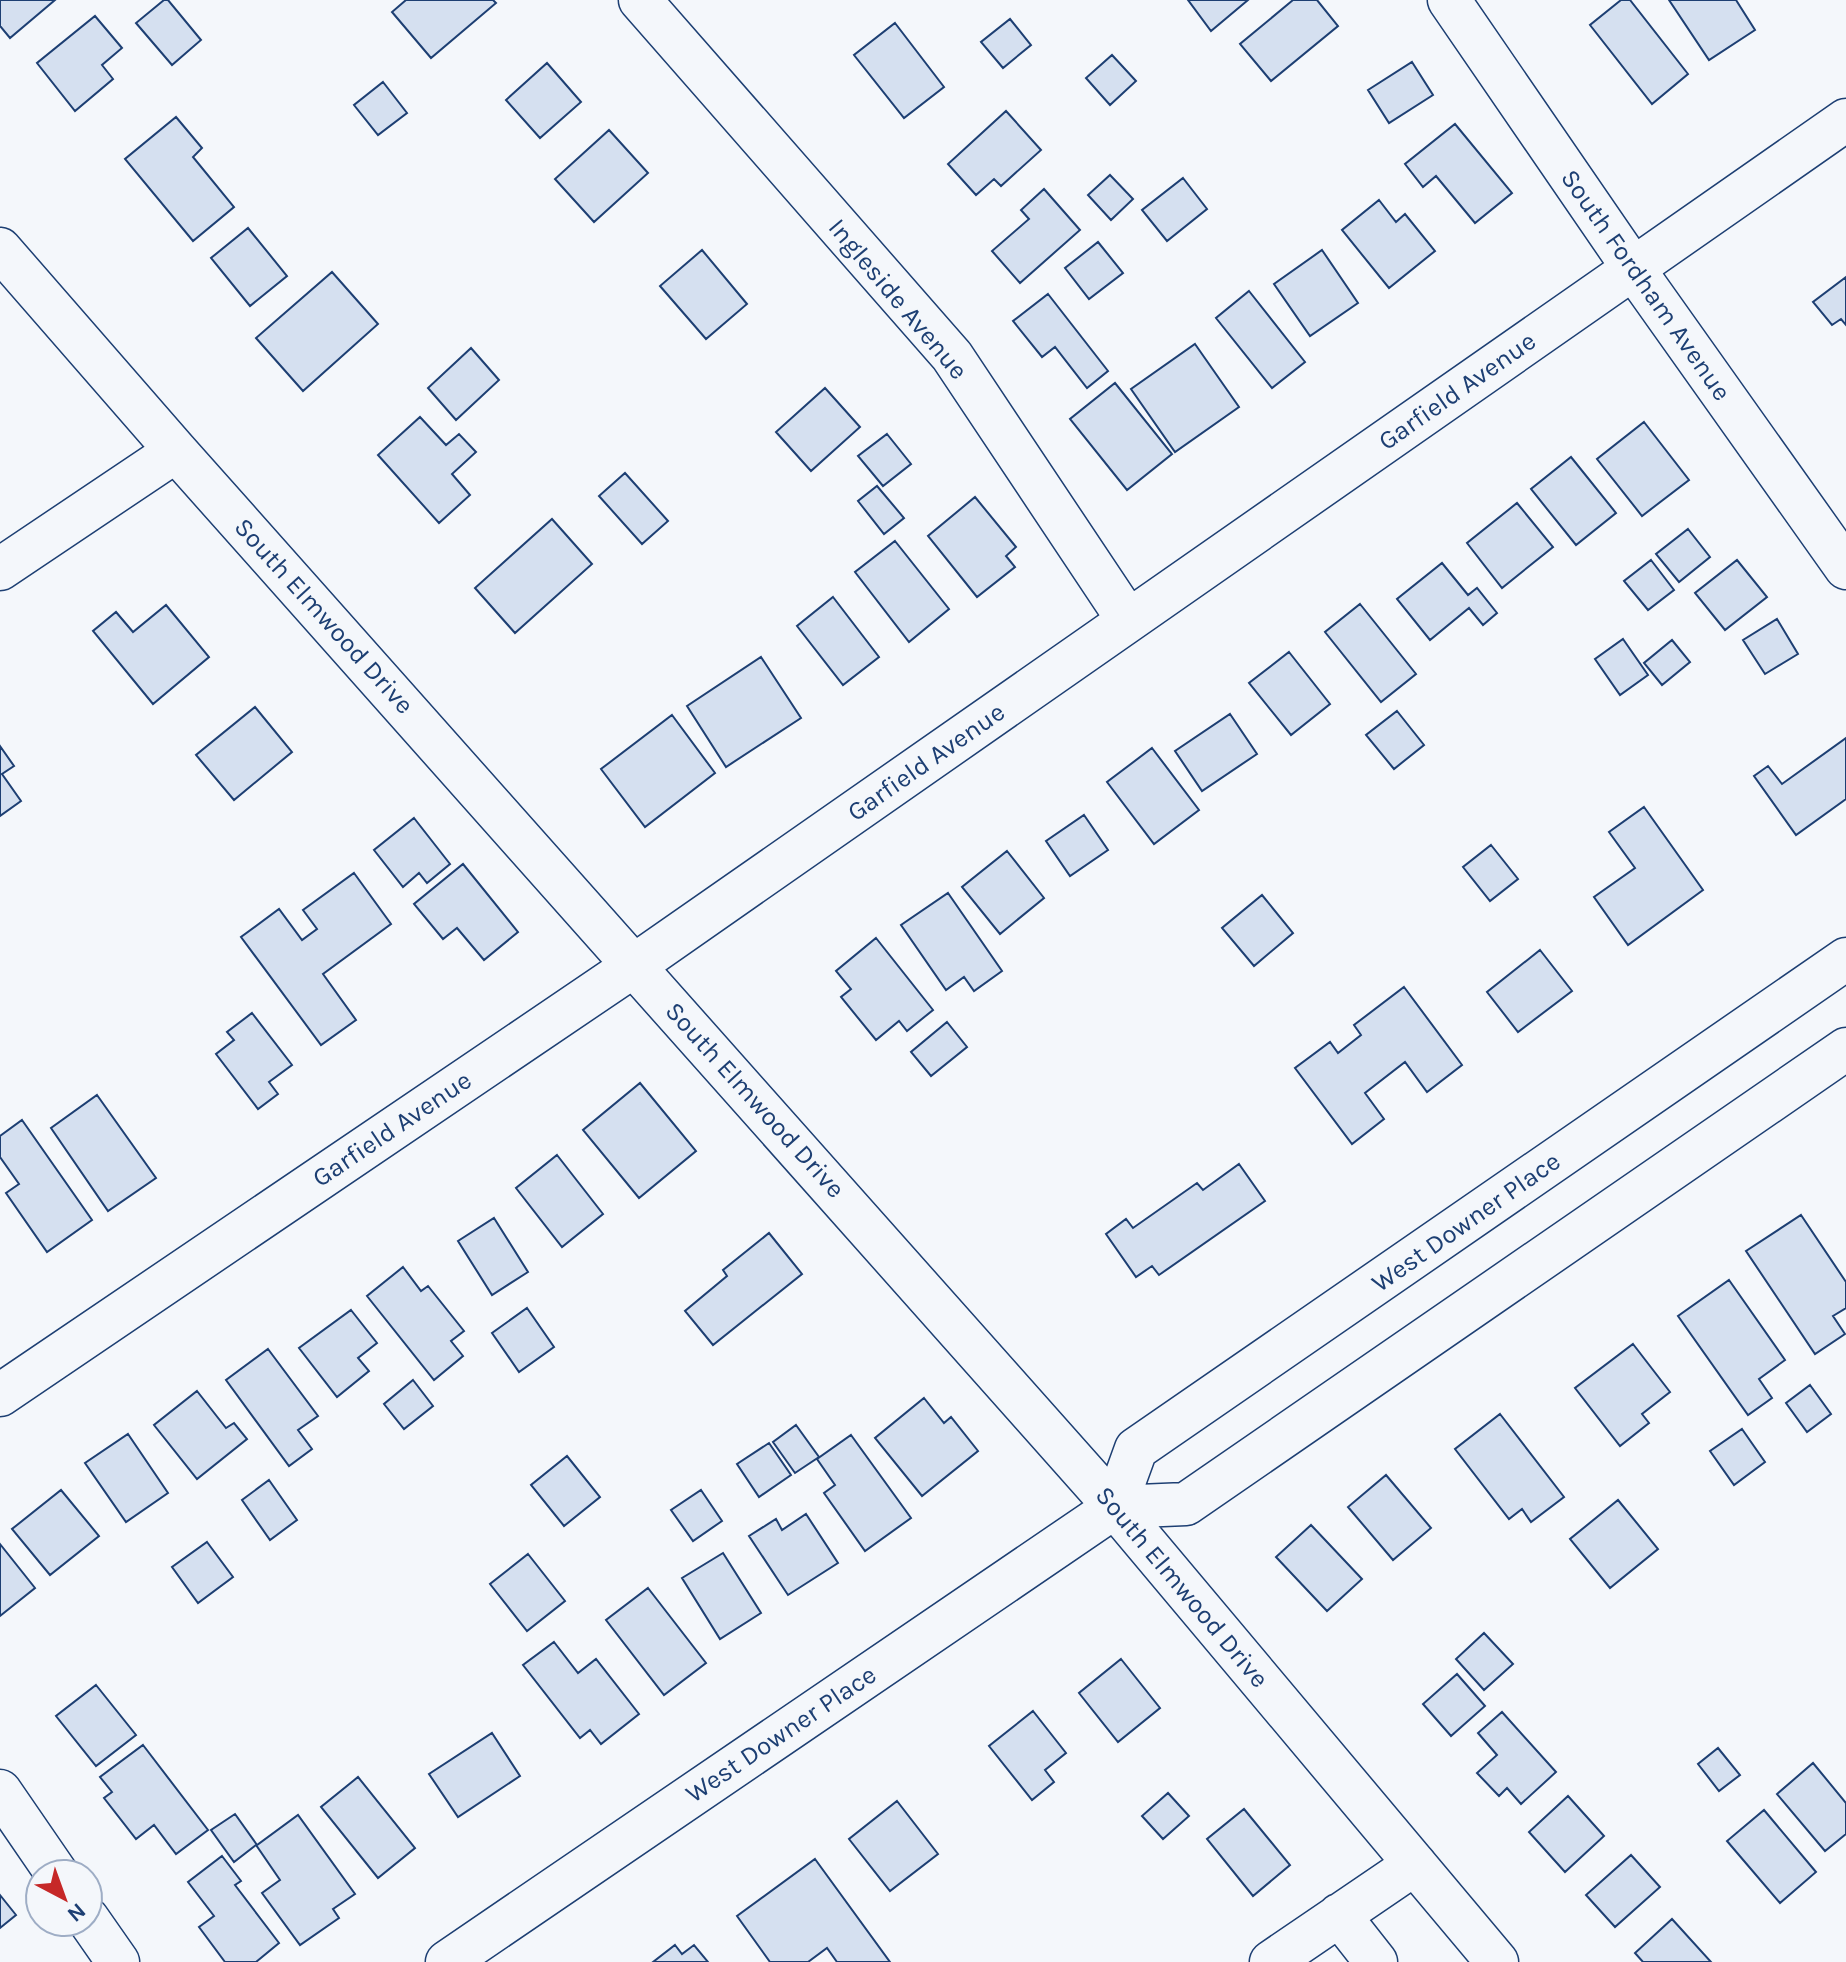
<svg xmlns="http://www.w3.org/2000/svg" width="1846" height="1962" font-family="Karla,sans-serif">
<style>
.building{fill:#d5e0f0;stroke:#1d3f73;stroke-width:2}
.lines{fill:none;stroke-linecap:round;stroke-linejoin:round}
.minor-casing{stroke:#1d3f73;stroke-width:45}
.minor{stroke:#f4f7fb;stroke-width:42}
.labels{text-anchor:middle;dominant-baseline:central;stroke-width:6;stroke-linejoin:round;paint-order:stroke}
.street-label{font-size:26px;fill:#1d3f73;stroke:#f4f7fb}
</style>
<rect width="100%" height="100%" fill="#f4f7fb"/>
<path class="building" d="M0,0H55L10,38L0,26Z
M164,0H168L201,40L172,65L136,23Z
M406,0H493L496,3L431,58L392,12Z
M1188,0H1248L1211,31Z
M1293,0H1317L1338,26L1271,81L1240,44Z
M1621,0H1630L1688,74L1652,104L1590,25Z
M1669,0H1736L1755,30L1709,60Z
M95,16L122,48L102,65L113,79L75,111L37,63Z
M1010,19L1031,45L1003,68L981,42Z
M895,23L944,87L904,118L854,55Z
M1112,55L1136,81L1110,105L1086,78Z
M1412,62L1433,95L1389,123L1368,90Z
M547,63L581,102L540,138L506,100Z
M383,82L407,113L378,135L354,105Z
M1006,111L1041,150L1001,186L994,179L976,195L948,164Z
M176,117L202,148L193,157L234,207L193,241L125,159Z
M1455,124L1512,193L1475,223L1436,176L1423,187L1405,164Z
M609,130L648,173L594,222L555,179Z
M1110,175L1133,199L1111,220L1088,195Z
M1183,178L1207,209L1167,241L1142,210Z
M1044,189L1080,230L1020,283L992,251L1029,219L1021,210Z
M1379,200L1396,222L1405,214L1435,251L1389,288L1342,230Z
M248,228L287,276L250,306L211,258Z
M1098,242L1123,273L1089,299L1065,268Z
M702,250L747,304L706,339L660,286Z
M1322,250L1358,303L1310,336L1274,284Z
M332,272L378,324L303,391L256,338Z
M1846,277V325L1841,319L1832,325L1813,302Z
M1249,291L1305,362L1272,388L1216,318Z
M1048,294L1108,371L1087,388L1055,347L1042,357L1013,321Z
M1195,344L1239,407L1175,452L1131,389Z
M471,348L499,380L456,420L428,388Z
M1115,383L1172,454L1127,490L1070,419Z
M825,388L860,427L811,471L776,432Z
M420,417L446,445L459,434L476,452L452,474L470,495L439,523L378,455Z
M1644,422L1689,480L1642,516L1597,459Z
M887,434L911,464L883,486L858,456Z
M1571,457L1616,513L1576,545L1531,489Z
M625,473L668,521L642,544L599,496Z
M877,486L904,518L884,534L858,501Z
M975,497L1016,547L1006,556L1015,567L977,597L928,536Z
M1517,503L1553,547L1502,588L1467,543Z
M552,519L592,564L515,633L475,588Z
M1688,529L1710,557L1679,582L1656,554Z
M895,541L949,609L909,642L855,572Z
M1651,560L1674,590L1648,610L1624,581Z
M1737,560L1767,597L1725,630L1695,593Z
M1442,563L1468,595L1477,588L1497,613L1483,625L1469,608L1430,640L1397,599Z
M833,597L879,657L843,685L797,626Z
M1360,604L1416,674L1381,702L1325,632Z
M166,605L209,657L153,704L93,631L116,612L133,632Z
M1777,619L1798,654L1765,674L1743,640Z
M1623,639L1648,675L1620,695L1595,659Z
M1672,640L1690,662L1662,685L1644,663Z
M1289,652L1330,704L1291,735L1249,683Z
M761,657L801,718L726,767L687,706Z
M255,707L292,752L234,800L196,755Z
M1397,711L1424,745L1394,769L1366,735Z
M1230,714L1257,754L1202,791L1175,751Z
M672,715L715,773L645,827L601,769Z
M1846,738V799L1796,835L1754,776L1768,766L1782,784Z
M0,746L14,766L2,774L21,801L0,816Z
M1152,748L1199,810L1154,844L1107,782Z
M1644,807L1703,890L1628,945L1594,897L1635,868L1609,832Z
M1084,815L1108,850L1070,876L1046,841Z
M414,818L450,864L427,883L419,873L403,887L374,850Z
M1491,845L1518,879L1490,901L1463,867Z
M1007,851L1044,898L1000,934L962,887Z
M463,864L518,932L484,960L457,928L443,939L414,904Z
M354,873L391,924L323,974L356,1020L321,1045L241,937L279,909L302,940L317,929L303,910Z
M948,893L1002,971L974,991L964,977L946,990L901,925Z
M1262,895L1293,933L1254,966L1222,928Z
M876,938L933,1010L907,1031L899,1021L876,1040L841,997L851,989L836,971Z
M1540,950L1572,991L1518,1032L1487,992Z
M1404,987L1462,1065L1427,1092L1405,1062L1365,1093L1384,1119L1352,1144L1295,1068L1330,1042L1338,1053L1361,1035L1354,1025Z
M252,1013L292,1065L269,1082L278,1094L258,1109L216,1054L234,1040L227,1032Z
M947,1022L967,1047L931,1076L911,1052Z
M640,1083L696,1151L639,1198L583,1130Z
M97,1095L156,1178L108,1211L51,1128Z
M22,1120L92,1220L47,1252L6,1193L19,1184L0,1157V1136Z
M557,1155L603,1214L562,1247L516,1188Z
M1239,1164L1265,1201L1159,1275L1152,1266L1136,1277L1106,1234L1126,1219L1133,1228L1197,1183L1203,1190Z
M1801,1215L1846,1282V1308L1833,1316L1845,1334L1815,1354L1746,1251Z
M494,1218L528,1272L492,1295L458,1241Z
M769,1233L802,1274L713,1345L685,1311L727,1276L723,1270Z
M403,1267L421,1291L428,1286L464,1331L451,1341L463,1356L434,1380L367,1296Z
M1729,1280L1785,1360L1759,1379L1772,1398L1748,1415L1678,1316Z
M527,1308L554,1347L519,1372L492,1333Z
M351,1310L377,1343L358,1358L369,1371L337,1397L299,1348Z
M1633,1344L1670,1392L1642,1414L1649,1423L1620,1446L1575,1388Z
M268,1349L318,1416L298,1430L312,1449L289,1466L226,1380Z
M413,1380L433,1406L404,1429L384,1404Z
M1810,1385L1831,1414L1807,1432L1786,1403Z
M197,1391L226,1428L234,1423L247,1439L197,1479L154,1425Z
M924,1398L944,1423L951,1417L978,1451L922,1496L875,1438Z
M1500,1414L1564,1497L1531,1522L1522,1509L1509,1519L1455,1449Z
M796,1425L819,1457L795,1473L773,1442Z
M1742,1429L1765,1462L1734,1485L1710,1451Z
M128,1434L168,1493L126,1522L85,1463Z
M851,1435L911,1518L865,1551L824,1493L835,1485L817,1459Z
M769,1443L791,1475L759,1497L737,1464Z
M567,1456L600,1497L564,1526L531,1485Z
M1386,1475L1431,1528L1393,1560L1348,1507Z
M269,1480L297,1520L270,1540L242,1500Z
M61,1490L99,1536L50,1575L12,1529Z
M701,1490L722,1521L693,1541L671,1510Z
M1618,1500L1658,1549L1610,1588L1570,1539Z
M806,1514L838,1563L788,1595L749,1536L776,1519L782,1530Z
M1311,1525L1362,1579L1327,1611L1276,1557Z
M207,1542L233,1577L198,1603L172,1567Z
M0,1544L35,1588L0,1616Z
M723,1553L761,1613L720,1639L682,1578Z
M528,1554L565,1601L527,1631L490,1584Z
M648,1588L706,1663L664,1695L606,1620Z
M1484,1633L1513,1664L1484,1690L1456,1659Z
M554,1642L578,1673L596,1659L639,1714L601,1744L590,1730L580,1738L523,1665Z
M1121,1659L1160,1708L1118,1742L1079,1693Z
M1457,1674L1485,1706L1451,1736L1423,1704Z
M96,1685L136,1735L96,1766L56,1716Z
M1033,1711L1066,1753L1045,1770L1054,1782L1032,1800L989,1746Z
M1502,1712L1556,1772L1521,1804L1507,1788L1499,1796L1477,1773L1497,1755L1478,1733Z
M492,1733L520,1776L458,1817L429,1774Z
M143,1745L208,1830L176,1854L154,1825L136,1839L104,1798L112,1792L100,1777Z
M1718,1748L1740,1775L1719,1791L1698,1764Z
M1813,1763L1846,1803V1834L1825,1851L1777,1794Z
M358,1777L415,1848L378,1878L321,1807Z
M1168,1793L1189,1816L1163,1839L1142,1816Z
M1568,1796L1604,1836L1565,1872L1529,1832Z
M897,1801L938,1854L890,1891L849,1839Z
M1244,1809L1290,1865L1253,1896L1207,1839Z
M1764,1810L1816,1872L1780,1903L1727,1841Z
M235,1814L257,1845L298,1815L355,1894L333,1909L339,1918L300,1945L262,1893L280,1880L256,1845L234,1862L211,1830Z
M1631,1855L1660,1887L1615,1927L1586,1895Z
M222,1856L241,1881L235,1885L279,1943L256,1962H225L199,1927L214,1916L188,1882Z
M815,1859L890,1962H837L827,1948L808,1962H770L737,1916Z
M0,1895L16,1915L0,1928Z
M1672,1919L1711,1962H1643L1635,1953Z
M675,1945L682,1954L694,1945L708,1962H653Z"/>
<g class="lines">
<defs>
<path id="minor" d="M640,0L952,356L1128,620
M1449,0L1633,268L1846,568
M0,249L176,451L1115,1507L1497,1962
M0,569L176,451
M0,1395L635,965L1846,120
M1115,1507L1136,1449L1846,959
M0,1791L57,1874
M1339,1915L1376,1962
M88,1919L118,1962
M447,1962L1115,1507L1186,1504L1846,1049
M1271,1962L1415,1864"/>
</defs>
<use href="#minor" class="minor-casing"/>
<use href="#minor" class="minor"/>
</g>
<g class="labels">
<g class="street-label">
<text transform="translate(1646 285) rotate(55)">South Fordham Avenue</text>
<text transform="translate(898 299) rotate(50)">Ingleside Avenue</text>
<text transform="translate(1457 391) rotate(-35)">Garfield Avenue</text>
<text transform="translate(324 616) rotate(48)">South Elmwood Drive</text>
<text transform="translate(926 762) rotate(-35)">Garfield Avenue</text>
<text transform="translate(755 1100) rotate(48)">South Elmwood Drive</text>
<text transform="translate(392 1129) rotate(-34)">Garfield Avenue</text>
<text transform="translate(1466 1222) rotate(-35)">West Downer Place</text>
<text transform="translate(1182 1587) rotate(50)">South Elmwood Drive</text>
<text transform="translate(781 1734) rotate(-34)">West Downer Place</text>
</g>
</g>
<g transform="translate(64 1898) rotate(139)"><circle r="38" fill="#f4f7fb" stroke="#9eadc5" stroke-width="2"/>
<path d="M0-6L14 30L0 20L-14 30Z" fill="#c62828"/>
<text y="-12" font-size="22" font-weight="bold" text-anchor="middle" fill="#1d3f73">N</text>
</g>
</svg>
